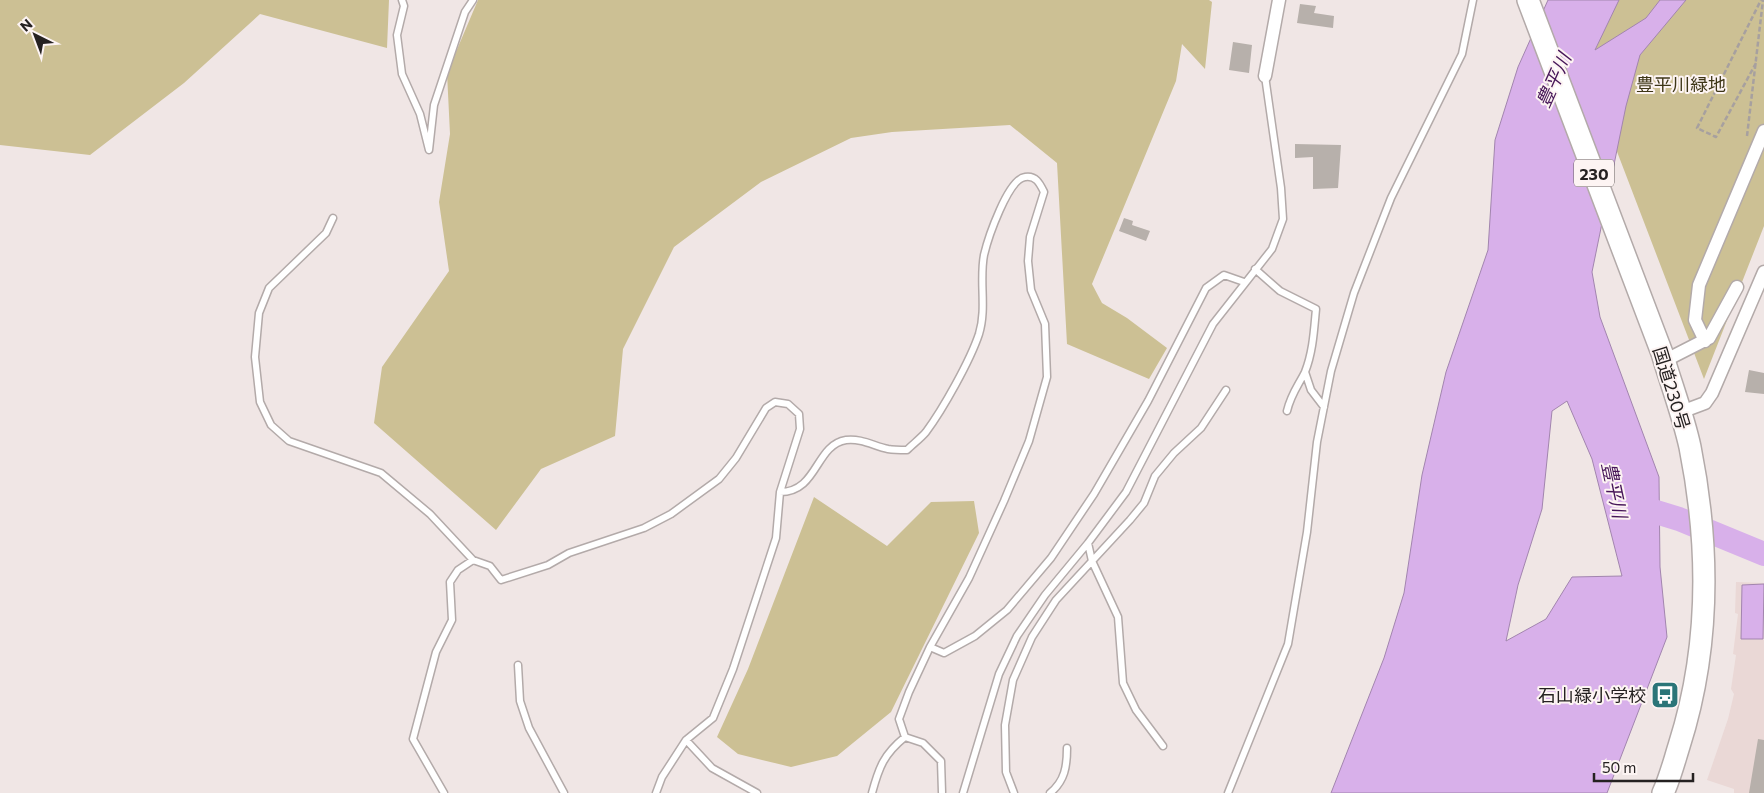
<svg xmlns="http://www.w3.org/2000/svg" width="1764" height="793" font-family="Commissioner,'Noto Sans JP',sans-serif">
<style>
.built{fill:#ead8d6}
.green{fill:#ccc094}
.water{fill:#d8b0ea;stroke:#a285ae;fill-rule:evenodd}
.lines{fill:none;stroke-linecap:round;stroke-linejoin:round}
.river{stroke:#d8b0ea;stroke-width:24}
.building{fill:#b7b0ab}
.service-casing{stroke:#b3aaa9;stroke-width:9}
.minor-casing{stroke:#b3aaa9;stroke-width:15}
.trunk-casing{stroke:#b3aaa9;stroke-width:24}
.path{stroke:#a7a09f;stroke-width:2.5;stroke-dasharray:5 2.5;stroke-linecap:butt}
.service{stroke:#fff;stroke-width:6}
.minor{stroke:#fff;stroke-width:12}
.trunk{stroke:#fff;stroke-width:21}
.labels{text-anchor:middle;dominant-baseline:central;stroke-width:4;stroke-linejoin:round;paint-order:stroke}
.shield{fill:#fdf4f3;stroke:#666060;stroke-width:1}
.shield-label{font-size:16px;font-weight:bold;fill:#252121}
.park-label{font-size:18px;fill:#3e3617;stroke:#fdf4f3}
.street-label{font-size:18px;fill:#252121;stroke:#fdf4f3}
.poi-label{font-size:18px;fill:#252121;stroke:#fdf4f3;text-anchor:end}
.water-label{font-size:19px;font-style:italic;fill:#461558;stroke:#fdf4f3}
</style>
<rect width="100%" height="100%" fill="#f0e6e5"/>
<path class="built" d="M1736,582L1764,583V793H1734V789L1707,780L1728,719L1734,694L1731,689L1736,655L1733,654L1738,614L1735,613Z"/>
<path class="green" d="M0,0H389L387,48L260,14L184,83L90,155L0,145Z
M478,0H1209L1212,2L1205,69L1182,44L1176,81L1092,284L1102,303L1127,318L1167,348L1149,379L1067,344L1057,163L1010,125L892,132L851,138L761,182L674,247L623,349L615,436L541,469L496,530L374,423L382,367L449,271L439,202L450,134L447,73Z
M1559,0H1764V226L1704,379Z
M814,497L887,546L931,502L974,501L979,533L891,712L837,756L791,767L738,754L717,737L748,669Z"/>
<path class="water" d="M1548,0H1619L1595,50L1646,18L1660,0H1686L1640,55L1626,106L1592,272L1600,317L1659,477L1660,567L1667,637L1607,793H1331L1384,658L1404,593L1422,475L1446,372L1488,250L1495,140L1518,67ZM1567,401L1592,459L1622,576L1572,577L1546,619L1506,641L1518,585L1542,509L1552,411Z
M1764,584L1763,639H1741L1742,585Z"/>
<g class="lines">
<path class="river" d="M1630,504L1679,519L1764,554"/>
</g>
<path class="building" d="M1300,4L1316,6L1314,13L1334,16L1333,28L1297,23Z
M1233,42L1252,45L1249,73L1229,70Z
M1295,144L1341,145L1338,188L1313,189V157L1295,158Z
M1124,218L1133,221L1132,225L1150,231L1146,241L1119,231Z
M1749,370L1764,373V394L1745,392Z
M1758,739L1764,740V793H1749Z"/>
<g class="lines">
<defs>
<path id="service" d="M402,0L404,6L397,35L402,74L420,114L429,150L434,105L465,12L473,0
M333,218L326,233L269,288L259,313L255,357L260,402L271,425L289,441L381,473L430,514L473,560
M1255,269L1280,291L1316,309C1314,330 1313,352 1305,372C1298,386 1291,394 1287,411
M1305,372L1311,390L1324,407
M780,492C818,492 815,445 846,440C861,438 874,446 888,449C894,450 901,450 907,450C913,444 921,438 926,432C943,409 970,361 979,334C987,308 979,281 984,255C988,238 1008,179 1025,177C1036,175 1040,184 1044,192L1030,237L1028,261L1031,290L1045,324L1047,377L1029,441L1004,501L969,578L930,647L909,692L899,719L905,737L923,743L941,761L942,792
M1088,543L1092,561L1118,617L1123,683L1136,710L1163,746
M930,647L944,653L975,636L1007,610L1051,558L1094,494L1148,401L1206,288L1224,275L1244,282
M518,665L520,701L529,728L564,793
M686,740L712,768L757,793
M444,793L413,739L436,652L452,620L450,582L458,570L473,560L490,566L501,580L548,565L569,553L644,528L671,514L719,479L736,458L766,408L775,402L788,404L799,414L800,429L780,492L776,538L733,669L713,718L686,740L662,777L656,793
M872,793C879,767 884,754 905,737
M963,793L999,674L1017,636L1045,595L1088,543L1126,492L1213,324L1272,249L1283,219L1281,188L1265,76
M1014,793L1006,772L1005,725L1013,680L1032,637L1056,600L1130,520L1144,503L1155,476L1174,453L1201,428L1226,390
M1050,793C1065,781 1067,766 1067,748
M1228,793L1288,644L1307,532L1317,442L1331,371L1354,293L1391,198L1462,54L1473,0"/>
<path id="minor" d="M1265,76L1279,0
M1705,341L1695,320L1699,285L1764,131
M1664,361L1709,338L1737,287
M1681,412L1705,403L1712,393L1764,272"/>
<path id="trunk" d="M1528,0L1662,353C1671,384 1683,415 1690,447C1710,547 1710,649 1679,746C1674,762 1670,778 1663,793"/>
</defs>
<use href="#service" class="service-casing"/>
<use href="#minor" class="minor-casing"/>
<use href="#trunk" class="trunk-casing"/>
<path class="path" d="M1756,63L1716,137L1697,128L1761,0
M1747,136L1763,0"/>
<use href="#service" class="service"/>
<use href="#minor" class="minor"/>
<use href="#trunk" class="trunk"/>
</g>
<defs>
<symbol id="bus-square" viewBox="-11 -11 22 22"><rect x="-9" y="-9" width="18" height="18" rx="4" fill="#2b7578" stroke="#fdf4f3"/><path d="M-5-6H5V4H4V6H2V4H-2V6H-4V4H-5ZM-3.5-4V0h7V-4ZM-3.5 1.2v1.5H-2V1.2ZM2 1.2v1.5H3.5V1.2Z" fill="#fff"/></symbol>
</defs>
<g fill-rule="evenodd">
<use href="#bus-square" x="1649" y="679" width="32" height="32"/>
</g>
<g class="labels">
<rect class="shield" x="1574" y="159.5" width="40" height="27" rx="4"/>
<g class="shield-label">
<text x="1594" y="173">230</text>
</g>
<g class="park-label">
<text x="1681" y="84">豊平川緑地</text>
</g>
<g class="street-label">
<text transform="translate(1672 388) rotate(73)">国道230号</text>
</g>
<g class="poi-label">
<text x="1646" y="695">石山緑小学校</text>
</g>
<g class="water-label">
<text transform="translate(1553 80) rotate(-66)">豊平川</text>
<text transform="translate(1615 490) rotate(78)">豊平川</text>
</g>
</g>
<g transform="translate(35 35) rotate(318)" stroke="#fdf4f3" stroke-width="4" paint-order="stroke">
<path d="M0-4L9 19L0 12L-9 19Z" fill="#252121"/>
<text y="-8" font-size="14" font-weight="bold" text-anchor="middle" fill="#252121">N</text>
</g>
<path d="M1594 773v8h99v-8" fill="none" stroke="#252121" stroke-width="2.5"/>
<text x="1602" y="773" font-size="15" fill="#252121" stroke="#fdf4f3" stroke-width="4" paint-order="stroke">50 m</text>
</svg>
